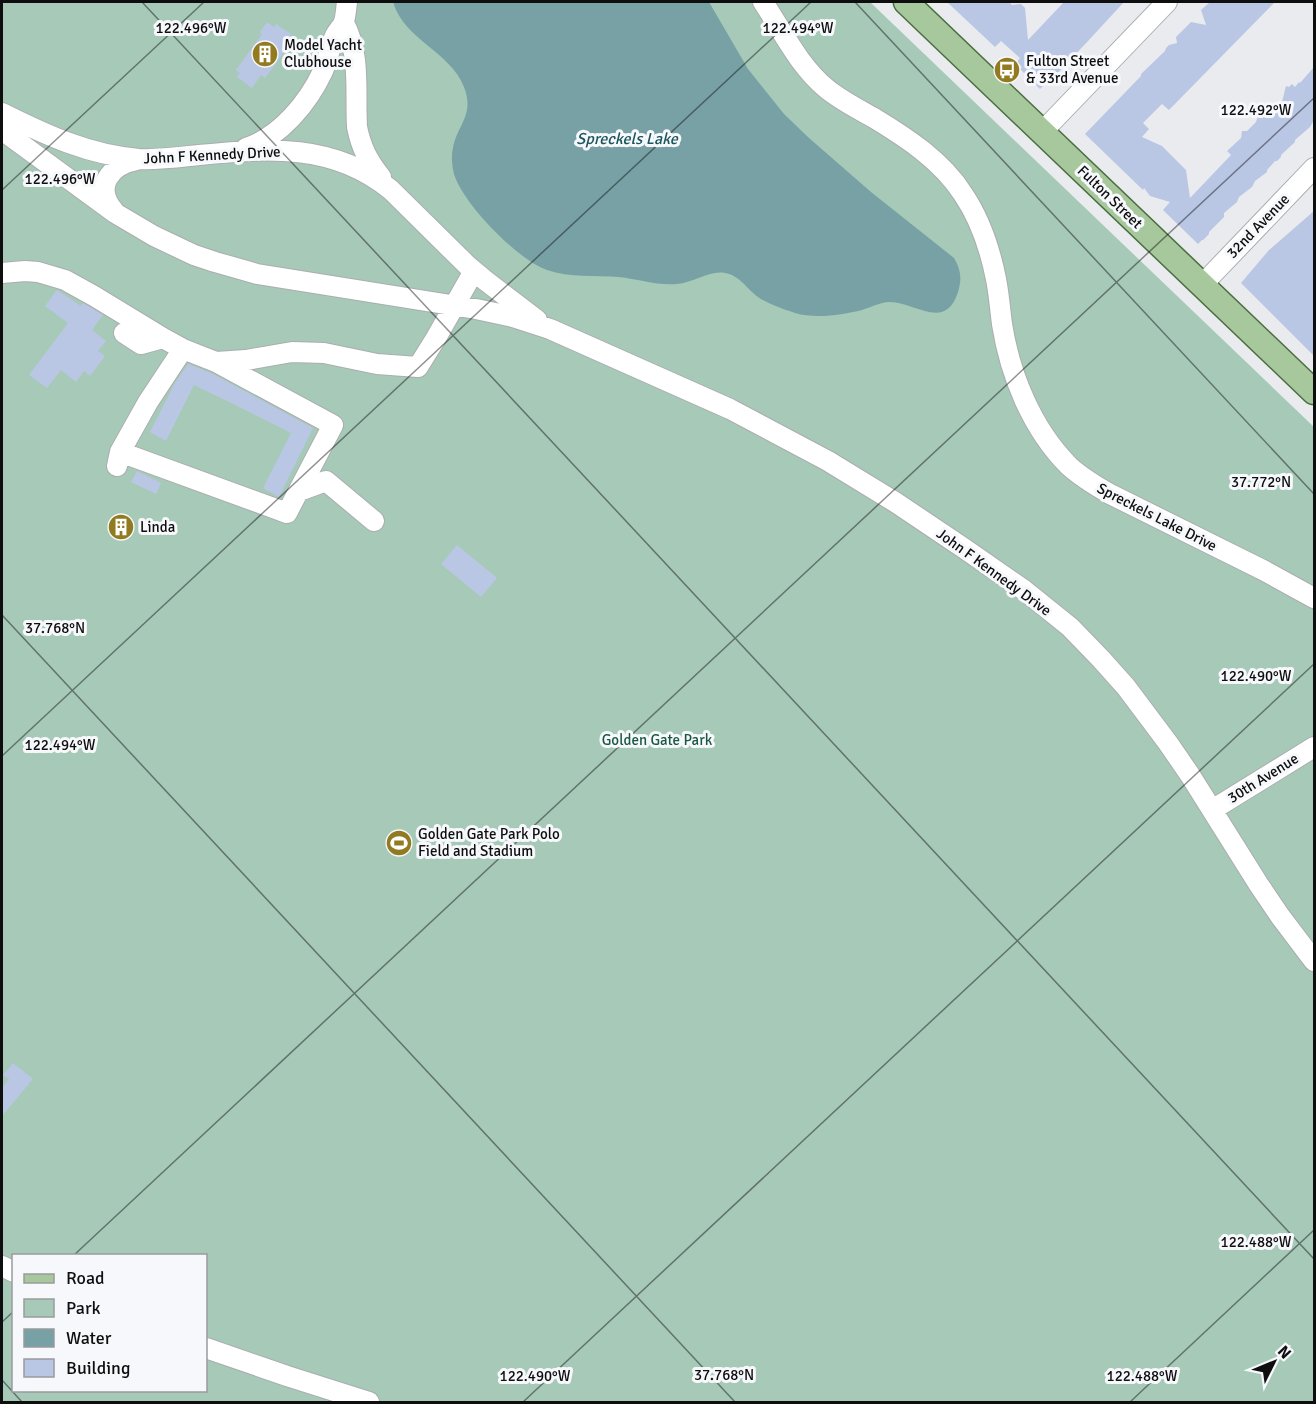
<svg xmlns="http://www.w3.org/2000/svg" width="1316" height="1404" font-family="Signika,sans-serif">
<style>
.green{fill:#a6c9b8;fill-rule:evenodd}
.water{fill:#77a1a5}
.building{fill:#b9c7e5}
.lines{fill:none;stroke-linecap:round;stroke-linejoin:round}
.minor-casing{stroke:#abadb0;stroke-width:22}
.major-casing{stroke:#4b6e40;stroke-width:27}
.minor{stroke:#fff;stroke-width:20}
.major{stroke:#a7c79c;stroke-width:24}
.ticks{fill:none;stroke:#0e0e0f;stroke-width:1.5;stroke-opacity:0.45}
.labels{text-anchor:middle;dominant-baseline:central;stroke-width:6;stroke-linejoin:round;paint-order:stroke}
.poi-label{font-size:15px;fill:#0e0e0f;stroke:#f7f8fb;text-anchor:start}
.street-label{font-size:15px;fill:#0e0e0f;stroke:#f7f8fb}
.park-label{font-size:15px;fill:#195841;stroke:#f7f8fb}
.water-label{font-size:16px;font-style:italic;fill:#1b565c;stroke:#f7f8fb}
.ticks-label{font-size:15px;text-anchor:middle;fill:#0e0e0f;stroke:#f7f8fb;stroke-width:6;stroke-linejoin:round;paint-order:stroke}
</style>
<rect width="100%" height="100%" fill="#e9ebee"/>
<path class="green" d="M2,2H870L1314,427V1402H2ZM14,1256H206V1390H14Z"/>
<path class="water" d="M393,2H709L748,69L784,114L809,138L871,192L954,258C961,270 962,279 958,292C945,333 913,300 888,302C879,303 871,307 862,310C842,315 815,319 795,313C783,309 768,304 758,297C747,289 739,275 725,273C709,270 693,283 677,284C658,286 638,279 619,277C595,275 570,278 547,270C518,260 463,204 454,174C452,166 451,156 453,148C457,125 475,115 464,87C450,51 404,40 393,2Z"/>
<path class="building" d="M947,2H1009L1012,5L1021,4L1025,8L1028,40L1064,2H1124L1088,41L1050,81L1047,82L1040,89L1020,69L1022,67L1017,62L1020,58L1001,41L995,47Z
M1210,2H1275L1169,110L1162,104L1143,123L1149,129L1142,137L1162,146L1186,170L1190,198L1231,155L1227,151L1241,138L1242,131H1247L1256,122L1258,116L1261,117L1263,114L1267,117L1282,102L1286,86L1289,87L1292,84L1295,87L1299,82L1300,83L1314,67V120L1310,127L1295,140V142L1281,155V157L1277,161H1275L1267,170V172L1255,181L1252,187L1239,197L1237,202L1224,213V217L1209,232V234L1203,240H1202L1198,244L1163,210L1170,202L1150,196L1144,188L1143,190L1085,134L1141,76V74L1165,51L1166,48L1169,45L1177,43L1176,37L1191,22L1206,25L1201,10Z
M267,22L274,27L276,24L291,34L282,46L286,49L272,69L265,78L261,75L252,88L237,77L240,73L236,70L262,34L260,32Z
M1314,211V356L1241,283L1269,250Z
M57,290L81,306L83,303L103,315L92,330L106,341L98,351L105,356L90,376L84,371L76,382L61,370L47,388L29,375L68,323L45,306Z
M188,364L211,373L313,428L279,497L263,488L291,433L233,404L194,385L166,441L150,432L175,383Z
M137,471L161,483L156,494L131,482Z
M457,545L497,578L481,597L441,564Z
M13,1063L33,1079L2,1116V1088L9,1079L3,1075Z"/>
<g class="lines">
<defs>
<path id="minor" d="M763,2C783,32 799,66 827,89C842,101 858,109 874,118C907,138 942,161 963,194C980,219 990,249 996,279C999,294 1000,309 1002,324C1010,375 1032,429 1069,466C1081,477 1096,486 1110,494L1263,570L1314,598
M344,23C361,54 355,93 357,127C361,147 368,161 381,177
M2,113C46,135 89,155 139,159C159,160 180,157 199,155C268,148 334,143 391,190L468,266L486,281L537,320
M2,130L115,213L154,236L194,255L215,262L257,274L476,309L513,317L550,329L730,409L828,461L895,502L965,549L1024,590L1070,627L1101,659L1126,687L1168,743L1190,775L1259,885L1280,916L1314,961
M1042,132L1167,2
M246,148C280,137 308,103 323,71C328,59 330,47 335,36C337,31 341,28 343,24C346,18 346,8 347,2
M114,211C93,187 110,165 137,160
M2,273L25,271L38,272L65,280L94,296L163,338
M1202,285L1314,168
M124,333L141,344L163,338L183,349L216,362L246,360L292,352L324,353L377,364L418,367L436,338L474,271
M120,452L287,513L333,425L216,362
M117,466L120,452L148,402L183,349
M299,491L326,481L374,521
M1212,810L1314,747
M2,1266L14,1272
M206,1348L287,1376L369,1402"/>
<path id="major" d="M906,2L1314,392"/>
</defs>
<use href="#minor" class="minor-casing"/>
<use href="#major" class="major-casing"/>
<use href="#minor" class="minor"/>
<use href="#major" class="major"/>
</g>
<path class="ticks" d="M142,2L1314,1259M855,2L1314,494M2,190L204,2M2,615L735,1402M2,756L811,2M73,1256L1314,98M2,1322L14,1311M2,1380L22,1402M523,1402L1314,664M1130,1402L1314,1230"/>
<defs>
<symbol id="building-disc" viewBox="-11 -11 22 22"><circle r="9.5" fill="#927a21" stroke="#f7f8fb"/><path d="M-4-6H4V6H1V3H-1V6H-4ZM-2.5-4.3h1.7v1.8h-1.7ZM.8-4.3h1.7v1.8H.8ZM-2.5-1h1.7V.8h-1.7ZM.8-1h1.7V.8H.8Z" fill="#fff"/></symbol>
<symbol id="bus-disc" viewBox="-11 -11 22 22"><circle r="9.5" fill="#927a21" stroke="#f7f8fb"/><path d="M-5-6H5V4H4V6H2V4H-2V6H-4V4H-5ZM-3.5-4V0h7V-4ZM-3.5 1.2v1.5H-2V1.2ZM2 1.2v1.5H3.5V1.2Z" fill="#fff"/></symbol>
<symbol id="stadium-disc" viewBox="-11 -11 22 22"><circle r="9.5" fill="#927a21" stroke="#f7f8fb"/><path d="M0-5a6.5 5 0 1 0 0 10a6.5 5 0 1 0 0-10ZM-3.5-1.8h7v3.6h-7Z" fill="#fff"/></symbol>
</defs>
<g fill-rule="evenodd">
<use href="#building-disc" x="250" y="39" width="30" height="30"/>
<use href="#bus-disc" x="992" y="55" width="30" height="30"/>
<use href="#building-disc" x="106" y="512" width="30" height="30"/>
<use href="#stadium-disc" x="384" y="828" width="30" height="30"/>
</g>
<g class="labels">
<g class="poi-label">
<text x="284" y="45">Model Yacht<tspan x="284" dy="17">Clubhouse</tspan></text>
<text x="1026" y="61">Fulton Street<tspan x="1026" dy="17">&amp; 33rd Avenue</tspan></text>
<text x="140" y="527">Linda</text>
<text x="418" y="834">Golden Gate Park Polo<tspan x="418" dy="17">Field and Stadium</tspan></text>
</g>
<g class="street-label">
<text transform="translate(212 155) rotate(-3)">John F Kennedy Drive</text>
<text transform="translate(1110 197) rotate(44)">Fulton Street</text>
<text transform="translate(1258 226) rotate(-46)">32nd Avenue</text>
<text transform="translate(1157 517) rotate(27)">Spreckels Lake Drive</text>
<text transform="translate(994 572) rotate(36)">John F Kennedy Drive</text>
<text transform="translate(1263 778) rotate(-32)">30th Avenue</text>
</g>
<g class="park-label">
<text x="657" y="740">Golden Gate Park</text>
</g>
<g class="water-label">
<text x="627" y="139">Spreckels Lake</text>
</g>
</g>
<g class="ticks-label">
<text x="798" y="33">122.494°W</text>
<text x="191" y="33">122.496°W</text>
<text x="1256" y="115">122.492°W</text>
<text x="60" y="184">122.496°W</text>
<text x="1261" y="487">37.772°N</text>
<text x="55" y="633">37.768°N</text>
<text x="1256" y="681">122.490°W</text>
<text x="60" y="750">122.494°W</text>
<text x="1256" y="1247">122.488°W</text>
<text x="724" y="1380">37.768°N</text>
<text x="535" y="1381">122.490°W</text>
<text x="1142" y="1381">122.488°W</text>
</g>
<rect width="1316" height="1404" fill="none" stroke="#0e0e0f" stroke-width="6"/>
<rect x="12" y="1254" width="195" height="138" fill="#f7f8fb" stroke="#9a9a9d" stroke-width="1.5"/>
<rect x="24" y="1274" width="30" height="9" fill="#a7c79c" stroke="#9a9a9d" stroke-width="1.5"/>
<text x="66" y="1284" font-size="18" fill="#0e0e0f">Road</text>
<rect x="24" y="1299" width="30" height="18" fill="#a6c9b8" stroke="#9a9a9d" stroke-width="1.5"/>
<text x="66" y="1314" font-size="18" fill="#0e0e0f">Park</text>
<rect x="24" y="1329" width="30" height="18" fill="#77a1a5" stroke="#9a9a9d" stroke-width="1.5"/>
<text x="66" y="1344" font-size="18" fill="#0e0e0f">Water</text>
<rect x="24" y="1359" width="30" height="18" fill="#b9c7e5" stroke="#9a9a9d" stroke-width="1.5"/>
<text x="66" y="1374" font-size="18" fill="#0e0e0f">Building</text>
<g transform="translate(1274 1362) rotate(47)" stroke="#f7f8fb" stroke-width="4.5" paint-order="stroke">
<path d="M0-4.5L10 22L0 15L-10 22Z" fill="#0e0e0f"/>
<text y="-9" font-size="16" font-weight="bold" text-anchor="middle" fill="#0e0e0f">N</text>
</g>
</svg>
